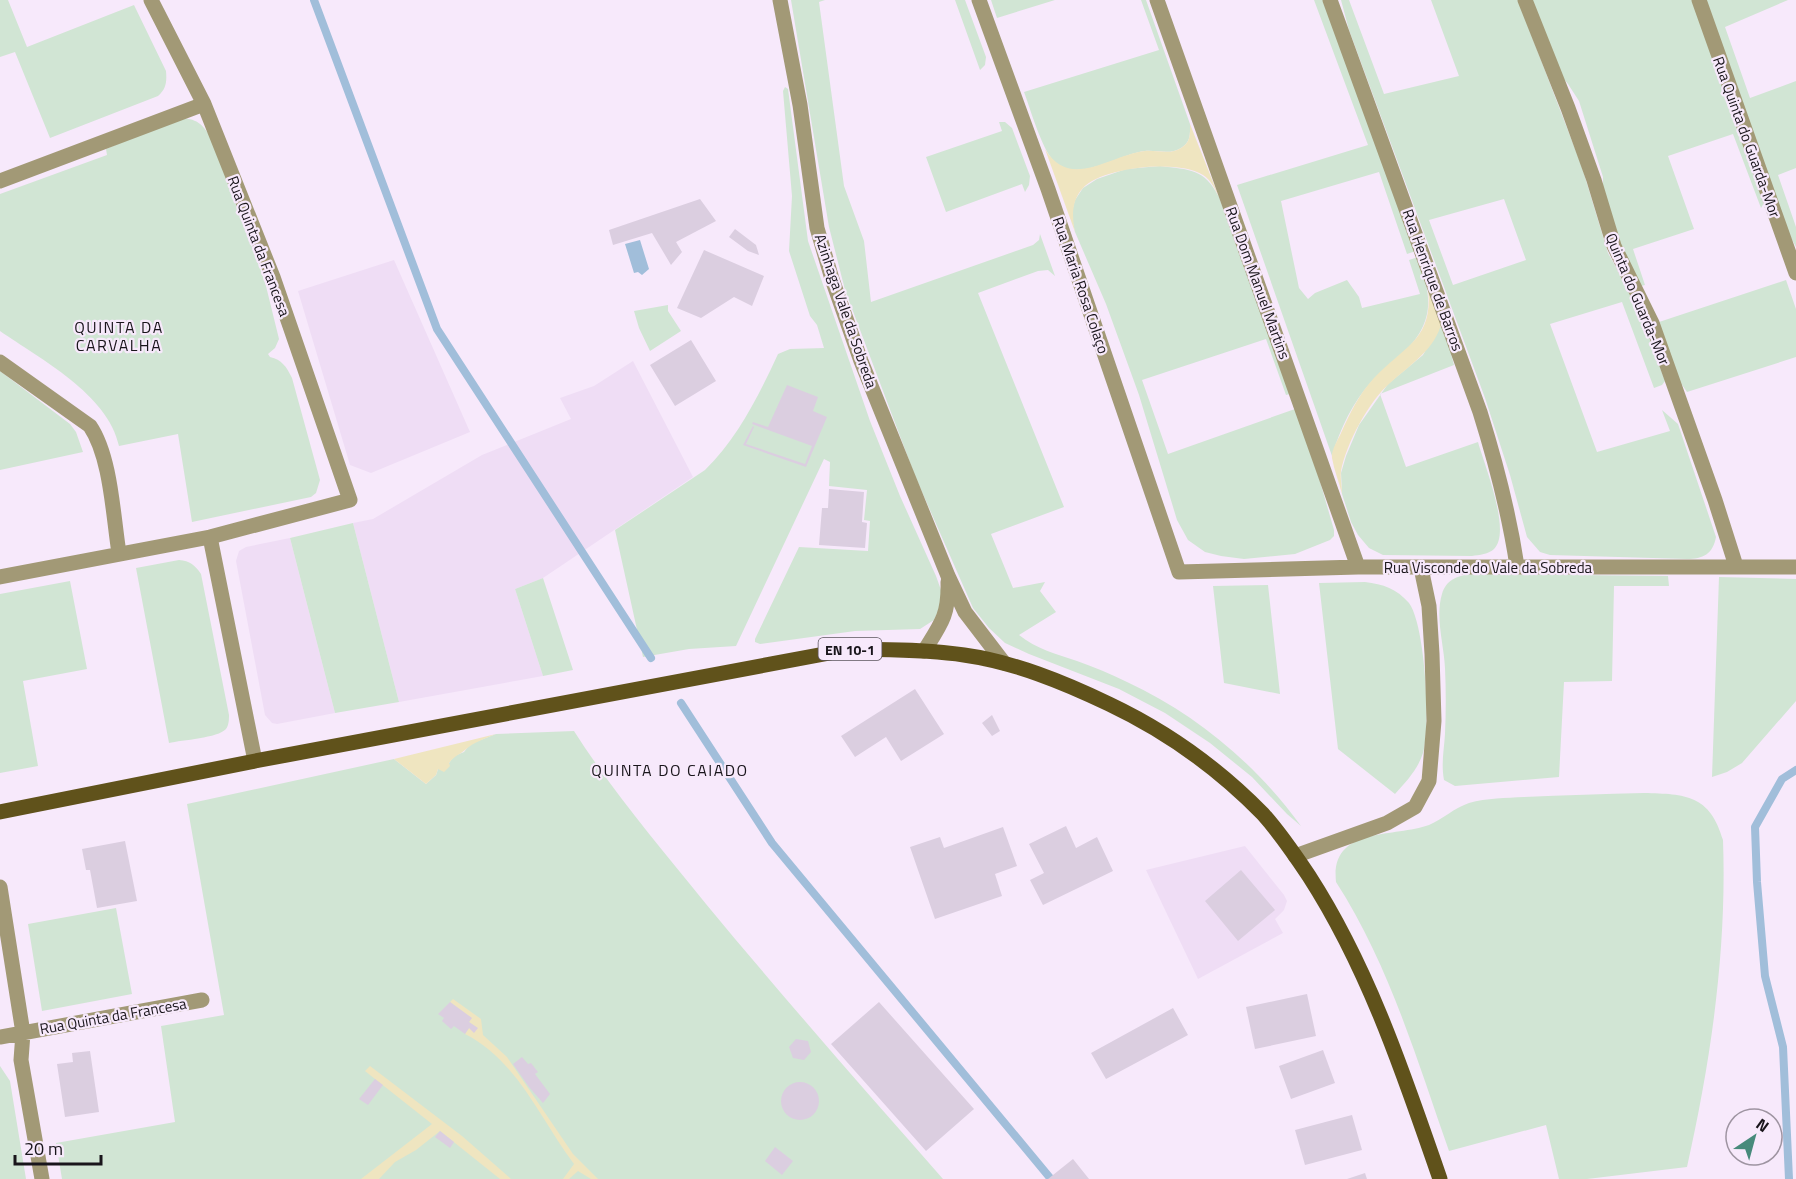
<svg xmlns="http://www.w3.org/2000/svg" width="1796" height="1179" font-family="'Titillium Web',sans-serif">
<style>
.built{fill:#efddf5}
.green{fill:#d1e5d4;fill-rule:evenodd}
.sand{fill:#efe5c0}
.water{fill:#a1beda}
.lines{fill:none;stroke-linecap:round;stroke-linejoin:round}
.stream{stroke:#a1beda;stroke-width:8}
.building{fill:#dbcee0}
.street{stroke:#a29976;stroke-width:15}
.primary{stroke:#60521b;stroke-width:15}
.labels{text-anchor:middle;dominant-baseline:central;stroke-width:4.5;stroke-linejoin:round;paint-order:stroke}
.shield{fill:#f7e9fb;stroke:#5c555e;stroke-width:1.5}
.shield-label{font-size:14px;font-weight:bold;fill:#19151b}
.street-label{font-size:15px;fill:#19151b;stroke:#f7e9fb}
.neighbourhood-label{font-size:16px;letter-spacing:1.5px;fill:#19151b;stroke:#f7e9fb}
</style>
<rect width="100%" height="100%" fill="#f7e9fb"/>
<path class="built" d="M394,260L470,432L371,473L350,465L298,291Z
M633,361L693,477L543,578L515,589L543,676L399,702L353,523L373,519L482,455L571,419L560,398L594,386Z
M290,538L335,713L277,724L272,723L265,715L236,561L239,551L246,547Z
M1245,846L1284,895L1287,901L1284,910L1275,919L1283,933L1198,979L1146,870Z"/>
<path class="green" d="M0,0H8L27,47L134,5L166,71C167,82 166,89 158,96L50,138L15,52L0,57Z
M791,0H825L819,2L844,186L864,241L871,302L1033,245L1039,240L1040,234L1055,276L1048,270L1038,271L978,293L1064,507L991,534L1013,588L1045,582L1040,591L1056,612L1019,635C1036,649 1057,654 1077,661C1094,667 1111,674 1127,682C1196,714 1257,765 1301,826L1287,814L1252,777L1210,743L1165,713L1119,689L1029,654L1005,643L989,628L973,608L915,476L845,290L829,227Z
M955,0H965L986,57L985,65L980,70Z
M991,0H1055L997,18Z
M1141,0H1146L1190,124C1190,134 1191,142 1181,148C1171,155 1157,150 1145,151C1118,154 1077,185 1053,160C1042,149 1030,108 1024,92L1159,50Z
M1314,0H1323L1416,251L1407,254L1379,172L1281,201L1299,288L1308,299L1315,293L1347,280L1359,297L1362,308L1420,294L1409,260L1418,257C1434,301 1434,326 1397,359C1389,366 1380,372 1373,380C1353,401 1340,429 1332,456L1237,185L1368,145Z
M1341,0H1349L1384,94L1459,76L1431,0H1518L1582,167L1608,253L1638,307L1665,381L1662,385L1654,388L1622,302L1550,324L1597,452L1670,431L1662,410L1678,424L1716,537C1713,554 1703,559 1687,559L1550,555L1540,552L1527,537L1510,475L1485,398L1349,30ZM1504,199L1526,260L1453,285L1429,220Z
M1530,0H1693L1764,203L1761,208L1733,134L1668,156L1694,229L1633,249L1645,285L1641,286L1613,228L1603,194V177L1579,101L1568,84L1557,71Z
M1706,0H1788L1725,27L1750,98L1796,81V168L1778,175L1796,227V247L1790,236Z
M785,87L788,89L808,241L870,421L900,496L936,576L941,590V606L934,620L920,629L855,631L760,644L755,642V639L799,547L868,551L870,521L864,520L867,490L829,486L830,462L824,459L736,646L689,649L643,657L615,530L705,470C738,438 759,395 778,354L790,349L824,348L817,325L810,316L789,251L792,196L783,91Z
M179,118C196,118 203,124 211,138L265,282L279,339L275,348L268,354L270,357C282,360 286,366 292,378L320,480L316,493L311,497L192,522L178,434L119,446C108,394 40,359 0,331V194L107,155L106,149Z
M999,122H1005L1012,128L1030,176L1029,185L1025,192L1022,184L946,212L926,157L1002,131Z
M1160,166C1190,170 1204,168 1219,197L1290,394L1286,395L1266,339L1142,380L1168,454L1295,409L1319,478L1334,530V536L1330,540L1295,554L1244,559L1221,556L1205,552L1188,540L1177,520L1139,395L1106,304L1075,232L1071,215L1075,200L1083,188L1097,179L1126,169Z
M1786,280L1796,309V357L1687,392L1676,376L1656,323Z
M668,305V311L681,331L650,351L639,328L634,311Z
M1442,321L1454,365L1380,394L1406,467L1478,442C1484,464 1512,532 1494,549C1489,554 1479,555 1472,556L1383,555L1369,548L1358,535L1351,522L1342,494L1341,473L1346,456L1359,425L1388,384L1423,355Z
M0,371L70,424L76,432L83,452L0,470Z
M353,523L399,702L335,713L290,538Z
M179,560C190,561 195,565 201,574L229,715C229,719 229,725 226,729C218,738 182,740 169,743L136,568Z
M1470,574L1668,576L1669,586H1614L1612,681L1564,682L1559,777L1455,786L1444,780C1441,764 1444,750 1445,734C1446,712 1446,690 1445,668C1444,645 1435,617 1442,594C1446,580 1457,576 1470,574Z
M1719,577L1796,579V701L1742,763L1727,772L1712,777Z
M543,578L573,670L543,676L515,589Z
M70,581L87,669L23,681L38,766L0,773V594Z
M1365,582C1383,584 1397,589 1409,603C1425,624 1431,726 1423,753C1418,769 1406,782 1395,794L1338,749L1319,583Z
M1268,585L1280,694L1224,683L1213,586Z
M574,731C613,792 660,847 706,904C783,997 863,1088 943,1179H62L56,1143L175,1122L161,1026L224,1015L187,804L394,759L426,784L436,775L438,769L449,763L454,756L464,752L470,744L496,734Z
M1644,793C1686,794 1710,795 1723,840C1727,950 1711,1060 1687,1167L1587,1179H1559L1546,1125L1449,1151C1417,1060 1389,964 1336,882C1330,826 1393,838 1429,825C1443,819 1454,808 1469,803C1487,798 1506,798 1524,797C1564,795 1604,794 1644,793Z
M116,908L132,994L42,1011L28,924Z
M0,1066L10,1081L26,1179H0Z"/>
<path class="sand" d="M1190,124L1219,197C1215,189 1211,180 1203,175C1179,159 1102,167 1083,188C1071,201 1072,217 1075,232L1045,149C1070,191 1110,155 1145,151C1157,150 1171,155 1181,148C1191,142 1190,134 1190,124Z
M1427,281L1442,321C1436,349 1410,365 1390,383C1369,401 1346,444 1341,471C1340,478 1342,486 1342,494C1339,482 1334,470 1332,458C1331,450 1338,440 1341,433C1350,413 1359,394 1374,378C1408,343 1436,338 1427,281Z
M496,734C484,739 474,742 465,750C459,755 454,756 449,763L450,766L444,772L438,769L436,775L426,784L394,759Z
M453,999L481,1019L483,1035L507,1057L573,1154L598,1179H591L578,1171L569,1179H563L574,1164C540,1119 518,1061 465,1034L469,1028H477L469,1022L471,1018L450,1002Z
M370,1066L462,1136L511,1179H500L440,1131L416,1150L395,1162L379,1179H361L432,1124L370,1075L365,1071Z"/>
<path class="water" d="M640,240L649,269L642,275L638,272L634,273L625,244Z"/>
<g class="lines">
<path class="stream" d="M314,0L437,329L651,658
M681,703L772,843L1051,1179
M1789,1179L1783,1047L1765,976L1757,882L1755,827L1782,779L1796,770"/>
</g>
<path class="building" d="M700,199L716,221L676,242L682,252L671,265L652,233L613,245L609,230Z
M735,229L756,245L759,255L748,251L729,237Z
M704,250L764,276L752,306L734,297L701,318L677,308Z
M691,340L716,381L675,406L650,365Z
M787,385L818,397L813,411L827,417L806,467L743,445L753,426L754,427L746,444L805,464L812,446L752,424L753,422L768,427Z
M829,489L864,492L862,522L867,523L865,548L819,545L822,508H828Z
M915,689L944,734L901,761L886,737L855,757L841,736Z
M992,715L1000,731L992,736L982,723Z
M1066,826L1076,848L1097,837L1113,871L1043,905L1030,880L1044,873L1029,844Z
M1003,827L1017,866L995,874L1002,896L935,919L910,847L940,837L944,848Z
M125,841L137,901L97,908L90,870H86L82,849Z
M1241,870L1275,910L1238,941L1205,901Z
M1307,994L1316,1036L1255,1049L1246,1007Z
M450,1002L472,1018L469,1022L478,1028L474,1033L469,1028L465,1034L454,1026L451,1029L442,1021L444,1018L438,1014Z
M879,1002L974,1109L926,1151L831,1044Z
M1173,1008L1188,1035L1106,1079L1091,1053Z
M796,1039L808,1041L811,1052L804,1060L793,1058L789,1047Z
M1323,1050L1335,1083L1291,1099L1279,1066Z
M90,1051L99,1112L65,1117L57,1064L73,1062L72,1053Z
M522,1057L528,1064L531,1063L538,1072L535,1074L550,1094L543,1103L529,1087L513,1064Z
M375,1079L383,1085L368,1105L359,1099Z
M781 1101a19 19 0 1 1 38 0a19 19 0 1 1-38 0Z
M1352,1115L1362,1150L1305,1165L1295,1130Z
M440,1131L454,1142L450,1148L435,1137Z
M775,1147L793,1161L782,1175L765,1161Z
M1073,1159L1089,1179H1048Z
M1365,1173L1367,1179H1347Z"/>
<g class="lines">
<path class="street" d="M780,0L800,105L817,228L832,279L861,361L948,576L965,612L1004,663
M979,0L1048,189L1179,572L1358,567H1796
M1157,0L1358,567
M1330,0L1480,412C1496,463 1509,513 1517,566
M1525,0L1568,108L1594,180L1614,246L1652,323L1715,500L1736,566
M1699,0L1796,273
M0,181L204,104
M0,362L90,426C111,457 113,516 119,553
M210,537L255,761
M0,577L210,537L350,500L273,277L204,104L151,0
M924,651C941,624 949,615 948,582
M1295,856L1387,823L1415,807L1429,781L1434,721L1432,654L1429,606L1421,568
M0,887L23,1033L21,1060L42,1179
M0,1037L202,1000"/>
<path class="primary" d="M0,812L255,761L851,649C888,650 926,649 964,655C1014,662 1063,682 1109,704C1166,731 1219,769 1263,814C1280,833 1295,855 1309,876C1369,969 1404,1075 1440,1179"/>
</g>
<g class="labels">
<rect class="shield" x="818.5" y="638" width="63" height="22" rx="4.5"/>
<g class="shield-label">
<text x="850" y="649">EN 10-1</text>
</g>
<g class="street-label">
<text transform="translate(1747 137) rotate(70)">Rua Quinta do Guarda-Mor</text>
<text transform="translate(259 246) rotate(69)">Rua Quinta da Francesa</text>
<text transform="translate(1433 280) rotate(70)">Rua Henrique de Barros</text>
<text transform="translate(1258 283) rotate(70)">Rua Dom Manuel Martins</text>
<text transform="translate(1081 285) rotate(71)">Rua Maria Rosa Colaço</text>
<text transform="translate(1638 299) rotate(67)">Quinta do Guarda-Mor</text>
<text transform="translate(846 311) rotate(71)">Azinhaga Vale da Sobreda</text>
<text x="1488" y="567">Rua Visconde do Vale da Sobreda</text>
<text transform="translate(113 1016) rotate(-10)">Rua Quinta da Francesa</text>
</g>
<g class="neighbourhood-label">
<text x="119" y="327">QUINTA DA<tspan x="119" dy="18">CARVALHA</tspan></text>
<text x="670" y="770">QUINTA DO CAIADO</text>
</g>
</g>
<g transform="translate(1754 1137) rotate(36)"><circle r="28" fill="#f7e9fb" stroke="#9e94a1" stroke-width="1.5"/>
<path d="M0-4.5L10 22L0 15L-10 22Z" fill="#478a7b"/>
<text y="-9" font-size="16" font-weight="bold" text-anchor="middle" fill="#19151b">N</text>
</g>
<path d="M15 1155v9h86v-9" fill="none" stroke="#19151b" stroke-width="3"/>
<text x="24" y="1155" font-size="18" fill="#19151b" stroke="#f7e9fb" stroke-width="4.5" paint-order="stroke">20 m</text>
</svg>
